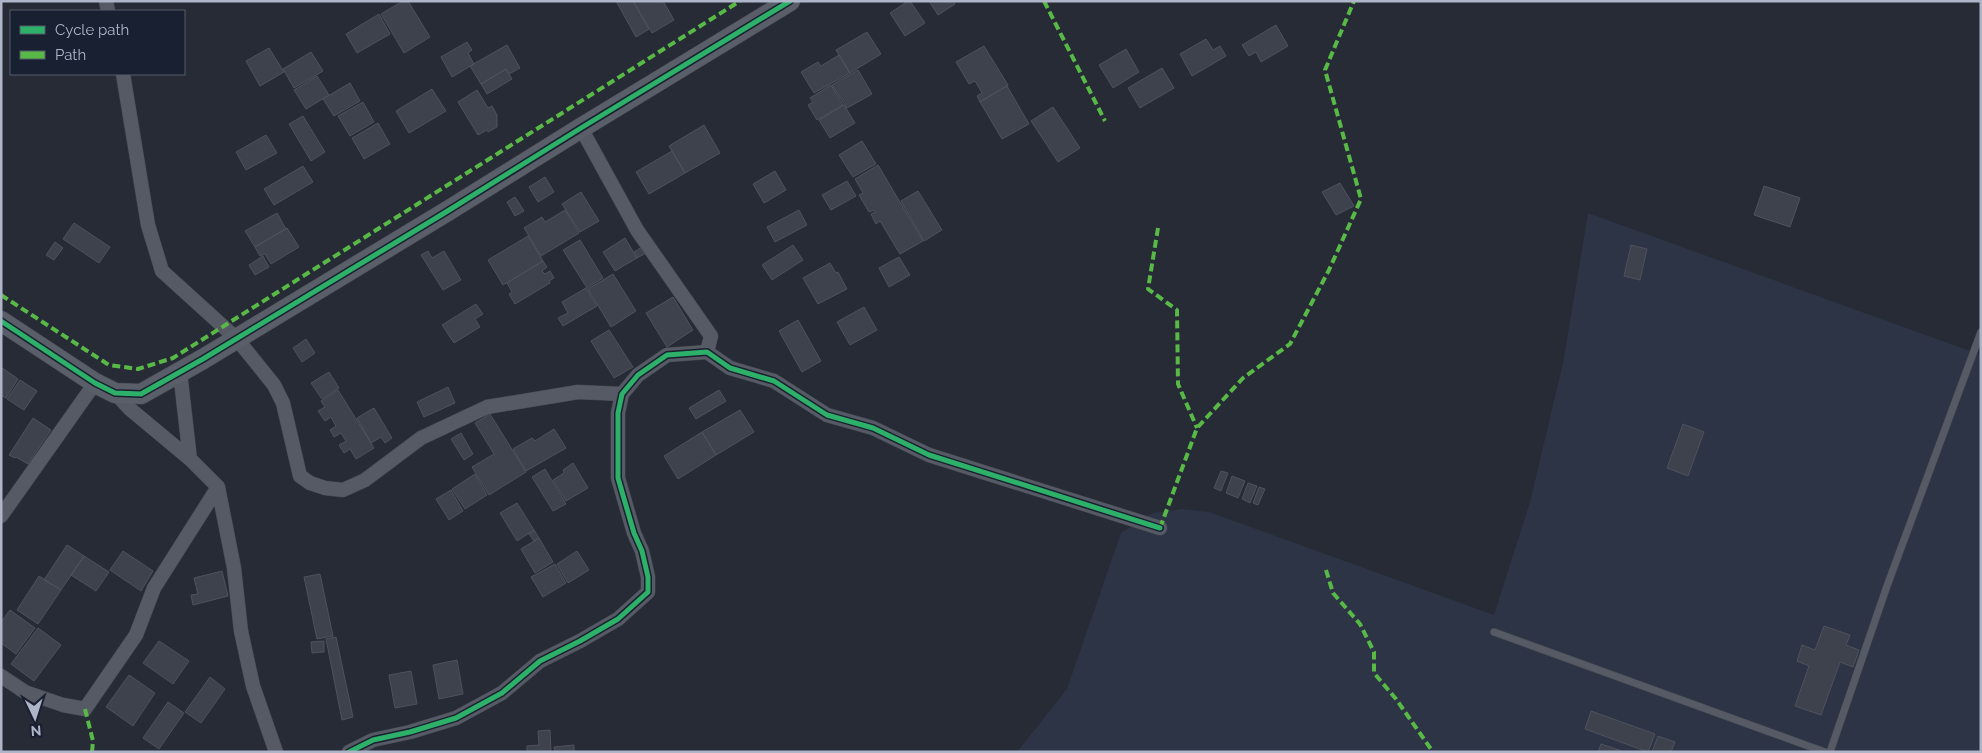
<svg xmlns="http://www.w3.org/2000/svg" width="1982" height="753" font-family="Raleway,sans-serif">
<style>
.airport{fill:#2d3446}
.building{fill:#3e424c;stroke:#4e525e}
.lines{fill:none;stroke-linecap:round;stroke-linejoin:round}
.lane-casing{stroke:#43464f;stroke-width:8}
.street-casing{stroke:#43464f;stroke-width:15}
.secondary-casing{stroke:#43464f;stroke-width:21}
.lane{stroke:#565a64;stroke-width:7}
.street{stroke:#565a64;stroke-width:14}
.secondary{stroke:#5a5e68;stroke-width:20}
.quiet{stroke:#58b947;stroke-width:4;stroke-dasharray:8 4;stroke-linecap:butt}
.cycleway-casing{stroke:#192031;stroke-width:8}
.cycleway{stroke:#2db169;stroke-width:5}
</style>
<rect width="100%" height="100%" fill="#262b36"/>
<path class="airport" d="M1588,213L1981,355V752H1017L1067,689L1121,533L1153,513L1182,509L1209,512L1494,615L1530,502L1563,363Z"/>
<path class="building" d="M403,1H408L430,37L404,53L381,14Z
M616,1H633L649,29L636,37Z
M633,1H663L674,20L652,33Z
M908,1H910L925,23L905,36L890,13Z
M929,1H953L955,4L938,15Z
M379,14L390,34L357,53L346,34Z
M1276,25L1288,46L1261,62L1256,52L1249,56L1242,45Z
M867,32L881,54L850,73L836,50Z
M1206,39L1213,50L1220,46L1226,56L1192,76L1180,54Z
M467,42L472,50L468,53L474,64L452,77L441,57Z
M507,45L520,68L509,74L506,69L481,84L470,66Z
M984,46L1008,85L980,102L977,96L982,93L975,81L969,84L956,62Z
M269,48L284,72L260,86L246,61Z
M1126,49L1139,72L1113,88L1099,65Z
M311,52L323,71L294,88L283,69Z
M839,55L850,73L814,93L801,72L818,62L821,66Z
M1162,68L1174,88L1140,108L1128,88Z
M506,69L512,79L487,94L481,84Z
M858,70L872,94L847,108L832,85Z
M317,76L329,95L306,109L294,90Z
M350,83L360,101L334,116L323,99Z
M831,85L843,105L817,120L808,105L813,102L810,98Z
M1007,86L1029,124L1002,139L980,102Z
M432,89L446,111L409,133L396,111Z
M477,90L488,108L492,106L497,115V127L488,132L487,130L478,135L458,102Z
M363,102L374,122L350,136L338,116Z
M844,105L855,123L830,138L819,120Z
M1053,107L1080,148L1058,162L1031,121Z
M303,116L325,152L311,161L289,124Z
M378,123L390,144L364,159L352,138Z
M704,125L720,153L685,173L669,146Z
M266,135L277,153L246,170L236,152Z
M862,141L876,164L853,177L839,155Z
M672,151L685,173L649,194L636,172Z
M878,165L923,241L900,254L880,221L876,224L871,214L875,212L874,210L869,212L859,195L863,193L855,179Z
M303,166L313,182L274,205L264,189Z
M775,171L786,190L764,203L753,184Z
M545,177L554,192L538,202L529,187Z
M847,181L856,196L831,210L822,195Z
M1340,183L1354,206L1336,215L1322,192Z
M1764,186L1800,198L1790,227L1754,215Z
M918,191L942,230L924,241L901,201Z
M581,192L599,221L580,232L562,204Z
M515,197L524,211L515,216L507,202Z
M565,210L579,233L541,256L524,228L542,217L545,222Z
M799,210L807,225L775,242L767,227Z
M277,213L286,229L255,247L245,231Z
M74,223L110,247L99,263L63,239Z
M287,228L299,247L271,264L265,254L260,256L255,247Z
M528,236L543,261L503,285L488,260Z
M625,238L637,258L615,271L603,252Z
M580,240L603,278L587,288L563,250Z
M55,242L63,248L54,260L46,255Z
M793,245L803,260L772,280L762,265Z
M1631,245L1647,249L1640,280L1624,276Z
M642,247L646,253L637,258L634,252Z
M428,251L432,258L444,251L461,280L443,290L421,255Z
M263,256L269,267L255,275L249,265Z
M899,257L910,275L889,287L879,268Z
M543,261L547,267L542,271L545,274L550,271L554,278L549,281L550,283L515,304L509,294L512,292L507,283Z
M830,263L836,273L838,272L847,289L818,304L803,278Z
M613,274L636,311L611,327L588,289Z
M586,288L597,306L563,326L558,318L568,313L562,302Z
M673,297L693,330L667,347L646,313Z
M476,304L483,314L475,319L480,327L454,343L442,325Z
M864,307L877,330L850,345L837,322Z
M798,320L821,361L802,372L779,331Z
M609,330L633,367L614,378L591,341Z
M306,339L315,353L302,362L293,348Z
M1,367L18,379L6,398L1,395Z
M329,372L339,388L322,399L311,383Z
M20,380L37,391L24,410L7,399Z
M448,387L455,403L424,417L417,402Z
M338,390L374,448L356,459L350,449L344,453L339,445L346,441L341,433L334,437L330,430L336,426L331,417L325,421L318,411L325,407L321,401Z
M719,390L726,401L696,419L689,408Z
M374,408L392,438L385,443L381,437L371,443L357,418Z
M740,410L754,432L716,455L702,432Z
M490,414L526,472L489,495L472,467L494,454L475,423Z
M33,418L51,430L28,464L16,457L15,458L9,455Z
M1683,424L1704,432L1688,476L1667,468Z
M554,429L566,448L526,471L513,449L532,438L535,441Z
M702,432L716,455L678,479L664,456Z
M461,433L473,454L464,460L451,439Z
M573,463L588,488L566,501L553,480L564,473L563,470Z
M545,469L566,504L553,511L532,477Z
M1221,471L1228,473L1221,491L1214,488Z
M475,474L487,495L465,509L452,489Z
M1232,476L1245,481L1238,498L1226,493Z
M1248,483L1257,486L1250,503L1242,499Z
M1259,487L1265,489L1258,505L1253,503Z
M451,490L463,511L449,520L436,499Z
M517,503L534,530L517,541L500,513Z
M534,530L539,538L534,541L529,534Z
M539,538L553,562L535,573L521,549Z
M67,545L84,556L61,590L44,580Z
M123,551L153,571L141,591L110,570Z
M577,551L589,570L568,583L557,564Z
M84,556L109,572L96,591L71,575Z
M555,564L566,583L543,597L531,577Z
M222,571L228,596L193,605L191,595L198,594L194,578Z
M320,574L333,636L317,639L304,577Z
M39,576L61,590L38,624L17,610Z
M10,610L35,628L16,654L1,643V622Z
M1824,626L1850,635L1846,645L1859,650L1853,667L1840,662L1821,715L1795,706L1809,666L1797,661L1802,645L1815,650Z
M38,628L61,645L34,681L11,664Z
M336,637L353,717L342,720L326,639Z
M159,641L189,661L173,684L143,663Z
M324,641V652L312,653L311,642Z
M457,660L463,694L439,699L433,665Z
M411,671L417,704L395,708L389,675Z
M129,675L155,693L133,726L106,707Z
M210,677L225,689L201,723L185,712Z
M168,702L184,713L159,749L143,738Z
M1591,711L1655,734L1648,752L1585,729Z
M550,730L551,752H527V746L539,745L538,731Z
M1658,736L1675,742L1671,752H1652Z
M1601,744L1625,752H1598Z
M574,745V752H555L554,747Z"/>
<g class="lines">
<defs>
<path id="lane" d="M1494,632L1825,752
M1830,752L1887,586L1981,332"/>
<path id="street" d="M106,1L108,11
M123,74L148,225L162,271L237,339L274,385L283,403L300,476L310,483L325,488L343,490L365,480L421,438L487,407L578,392L622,394
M581,128L637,230L711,336L707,352
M180,372L190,459L218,487L234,568L241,631L253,686L276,752
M115,393L130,409L190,459
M1,516L95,383
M1,676L25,692L63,705L85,709L136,635L154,588L218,487
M349,752L373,740L410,732L456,718L502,693L540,661L580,641L618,619L648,592V577L642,551L634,533L618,478V413L622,394L638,375L667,355L707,352L730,368L774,381L827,415L873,428L929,455L1160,528"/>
<path id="secondary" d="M1,321L95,383L115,393L141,394L203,359L446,212L581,128L790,1"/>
</defs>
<use href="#lane" class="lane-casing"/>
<use href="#street" class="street-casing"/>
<use href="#secondary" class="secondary-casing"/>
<use href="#lane" class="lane"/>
<use href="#street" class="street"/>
<use href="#secondary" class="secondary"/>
<path class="quiet" d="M1044,1L1105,121
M1158,228L1148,289L1177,310L1178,384L1197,428
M1,295L109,365L138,369L173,358L740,1
M1160,528L1197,428L1243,378L1290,344L1329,270L1361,199L1325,70L1354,1
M1326,570L1333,593L1360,624L1374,652V673L1396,699L1433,752
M85,709L93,741L92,752"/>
<defs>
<path id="cycleway" d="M1,321L95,383L115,393L141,394L203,359L446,212L581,128L790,1
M349,752L373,740L410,732L456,718L502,693L540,661L580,641L618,619L648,592V577L642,551L634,533L618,478V413L622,394L638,375L667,355L707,352L730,368L774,381L827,415L873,428L929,455L1160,528"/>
</defs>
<use href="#cycleway" class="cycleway-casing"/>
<use href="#cycleway" class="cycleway"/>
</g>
<rect width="1982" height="753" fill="none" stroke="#afb5c8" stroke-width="5"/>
<rect x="10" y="10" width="175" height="65" fill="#192031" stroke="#555c6d"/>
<rect x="20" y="26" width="25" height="8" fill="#2db169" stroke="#555c6d"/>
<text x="55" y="35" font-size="15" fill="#afb5c8">Cycle path</text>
<rect x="20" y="51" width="25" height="8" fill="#58b947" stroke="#555c6d"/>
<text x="55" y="60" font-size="15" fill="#afb5c8">Path</text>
<g transform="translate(35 718) rotate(176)" stroke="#192031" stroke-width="4" paint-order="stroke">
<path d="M0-4L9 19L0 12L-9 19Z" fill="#afb5c8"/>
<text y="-8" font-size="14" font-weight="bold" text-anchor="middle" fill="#afb5c8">N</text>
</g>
</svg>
